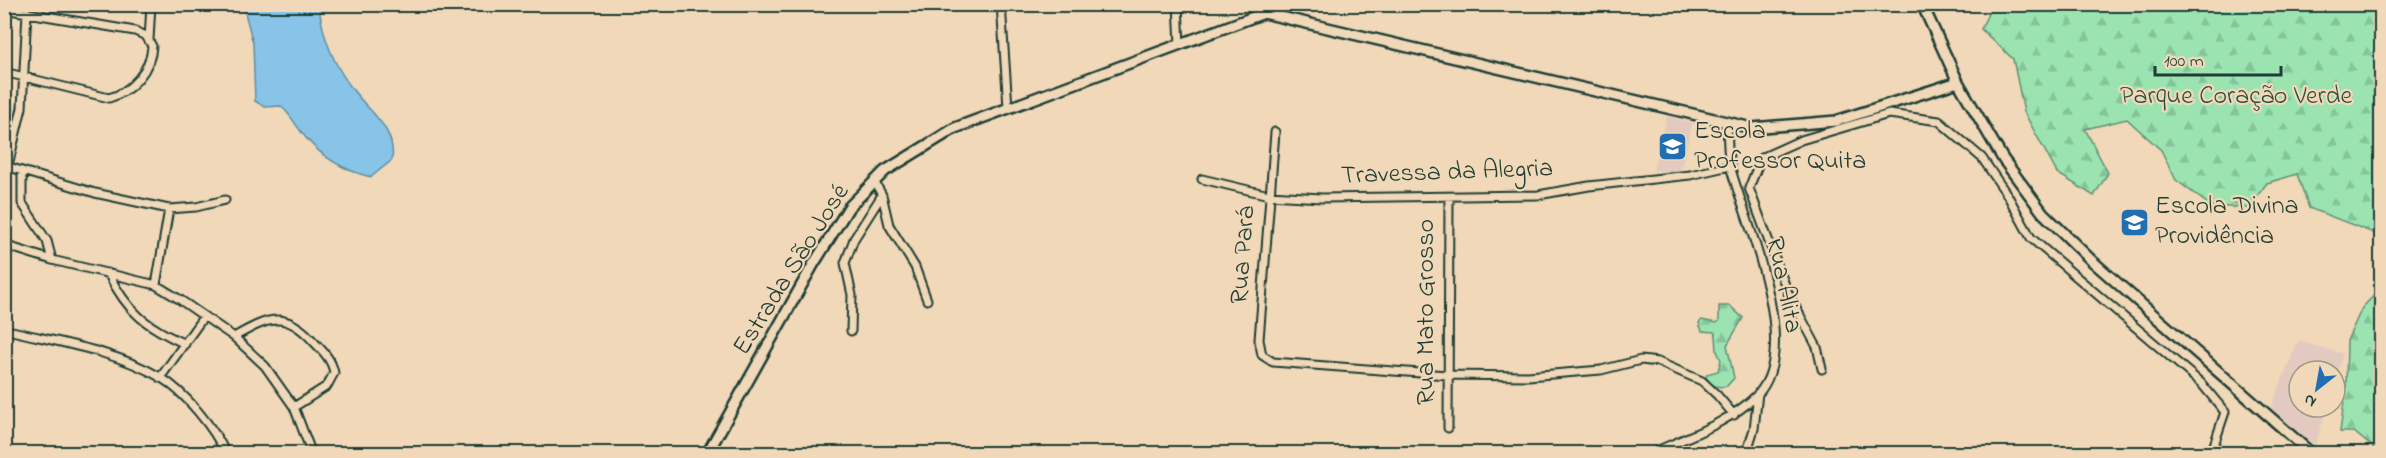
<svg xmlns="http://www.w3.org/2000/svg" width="2386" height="458" font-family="'Indie Flower',sans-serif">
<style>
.built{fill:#e3cac1}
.forest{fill:url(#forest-firs);stroke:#5d9073;stroke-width:1.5}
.water{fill:#88c4e8;stroke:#5e8ea0;stroke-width:1.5}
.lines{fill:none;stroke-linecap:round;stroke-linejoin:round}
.street-casing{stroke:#1f3d34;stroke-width:11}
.secondary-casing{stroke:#1f3d34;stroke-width:14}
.street{stroke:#f0d8b8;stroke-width:7}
.secondary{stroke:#f0d8b8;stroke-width:9}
.labels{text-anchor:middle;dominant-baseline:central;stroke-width:4.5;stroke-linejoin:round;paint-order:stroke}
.park-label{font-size:26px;fill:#2b4e41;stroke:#f0d8b8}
.poi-label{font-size:26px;fill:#1f3d34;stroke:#f0d8b8;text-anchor:start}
.street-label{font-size:26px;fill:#1f3d34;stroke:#f0d8b8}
</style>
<defs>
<pattern id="forest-firs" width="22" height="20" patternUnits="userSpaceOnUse" patternTransform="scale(1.5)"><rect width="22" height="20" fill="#9be4b2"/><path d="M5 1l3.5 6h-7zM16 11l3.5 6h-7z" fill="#85c49a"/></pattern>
</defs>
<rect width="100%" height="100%" fill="#f0d8b8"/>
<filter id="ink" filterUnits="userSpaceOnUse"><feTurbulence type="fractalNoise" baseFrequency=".0167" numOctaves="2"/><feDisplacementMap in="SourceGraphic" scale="12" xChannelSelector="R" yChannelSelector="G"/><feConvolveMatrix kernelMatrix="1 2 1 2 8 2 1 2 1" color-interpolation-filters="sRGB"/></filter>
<g filter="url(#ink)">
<path class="built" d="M1667,116L1693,123L1679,174L1653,170Z
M2298,341L2343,354L2335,380V371H2299V407H2327L2315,446L2270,410Z"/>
<path class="forest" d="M1992,5H2381V236L2309,208L2297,174L2267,183L2248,208L2211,206L2176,180L2161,150L2127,119L2085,129L2108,173L2094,196L2057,173L2024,112L2013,59L1981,29Z
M2381,288L2382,453L2381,454L2354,432H2340L2346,387L2347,341L2362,308Z
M1719,306H1730L1743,318L1727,345L1734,378L1727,386C1717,388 1711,386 1706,377L1707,374L1718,371L1721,360L1717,351L1716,335L1714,332L1702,331L1699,323L1702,320L1716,323L1719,321Z"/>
<path class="water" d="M243,5H319C322,36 334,65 353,90C371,114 396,128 392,160L371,177C346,171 324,159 307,139C297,128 292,116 281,106L265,107L255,101L253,43Z"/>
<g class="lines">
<defs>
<path id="street" d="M1001,4L1008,107
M1178,4L1180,45
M4,9L135,31L146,36L152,46C151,70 131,92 109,98L4,72
M149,40L151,4
M1275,132L1259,340L1262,355L1273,362L1447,375L1528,376L1601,370L1641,360L1658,362L1702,381L1717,395L1734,415
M9,167L95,193L169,209L196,207L225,200
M22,171V203L47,241L52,260
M1202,179L1269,195L1322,198L1538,195L1589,186L1690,175L1730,166
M4,182L22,108L27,12
M882,195L889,225L915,267L927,300
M4,245L52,260L156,285L179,299L234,337L265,366L294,407L312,454
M108,273C128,313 146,326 185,344
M156,285L169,209
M4,329C55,342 114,350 160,377C185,392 214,428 226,454
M851,331L852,295L845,263L854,239L882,195L874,181
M234,337C268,318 285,309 314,342C323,351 332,360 334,373L327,386L294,407
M1822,369L1817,347L1788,293L1749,188L1761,158L1801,140L1889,114L1939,121L1982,158L2008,196L2031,238L2201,383L2225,412L2211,454
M160,378L204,316
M1448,428L1449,197
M1650,454C1686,437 1728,424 1757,395C1803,348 1746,224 1731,169C1727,155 1728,138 1727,124
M1746,454L1754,429L1758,393"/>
<path id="secondary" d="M1922,4L1958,82L2003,159L2043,213L2091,260L2312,454
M707,454L813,265L849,207L885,171L955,128L1264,13L1752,128L1836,121L1958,82"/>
</defs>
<use href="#street" class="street-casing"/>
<use href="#secondary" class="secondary-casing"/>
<use href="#street" class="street"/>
<use href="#secondary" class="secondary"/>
</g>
</g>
<defs>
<symbol id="school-square" viewBox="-11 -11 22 22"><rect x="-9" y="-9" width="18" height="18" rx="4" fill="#1f6fb2" stroke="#f0d8b8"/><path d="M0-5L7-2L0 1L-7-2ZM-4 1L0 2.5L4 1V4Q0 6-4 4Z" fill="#fff"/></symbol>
</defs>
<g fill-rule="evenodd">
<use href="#school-square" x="1656" y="130" width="33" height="33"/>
<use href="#school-square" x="2118" y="206" width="33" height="33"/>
</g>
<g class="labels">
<g class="park-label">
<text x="2236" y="97">Parque Coração Verde</text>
</g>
<g class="poi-label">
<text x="1694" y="132">Escola<tspan x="1694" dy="30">Professor Quita</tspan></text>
<text x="2155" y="207">Escola Divina<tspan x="2155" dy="30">Providência</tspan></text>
</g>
<g class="street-label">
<text transform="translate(1447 173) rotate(-2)">Travessa da Alegria</text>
<text transform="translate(1244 255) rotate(-86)">Rua Pará</text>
<text transform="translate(792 270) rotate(-58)">Estrada São José</text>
<text transform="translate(1783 285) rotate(78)">Rua Alita</text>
<text transform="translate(1427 312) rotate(-90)">Rua Mato Grosso</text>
</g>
</g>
<rect width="2386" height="458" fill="none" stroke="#f0d8b8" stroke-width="24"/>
<rect x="12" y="12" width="2362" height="434" fill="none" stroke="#1f3d34" stroke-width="2" filter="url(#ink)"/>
<g transform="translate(2317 389) rotate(211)"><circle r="28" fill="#f0d8b8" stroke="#9c9a83" stroke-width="1.5"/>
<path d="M0-4.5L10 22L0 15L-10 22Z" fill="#1f6fb2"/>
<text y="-9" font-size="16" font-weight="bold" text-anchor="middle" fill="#1f3d34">N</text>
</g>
<path d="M2155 66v9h126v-9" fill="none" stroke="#1f3d34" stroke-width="3"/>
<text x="2164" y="66" font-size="18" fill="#1f3d34" stroke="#f0d8b8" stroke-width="4.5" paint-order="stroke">100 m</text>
</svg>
